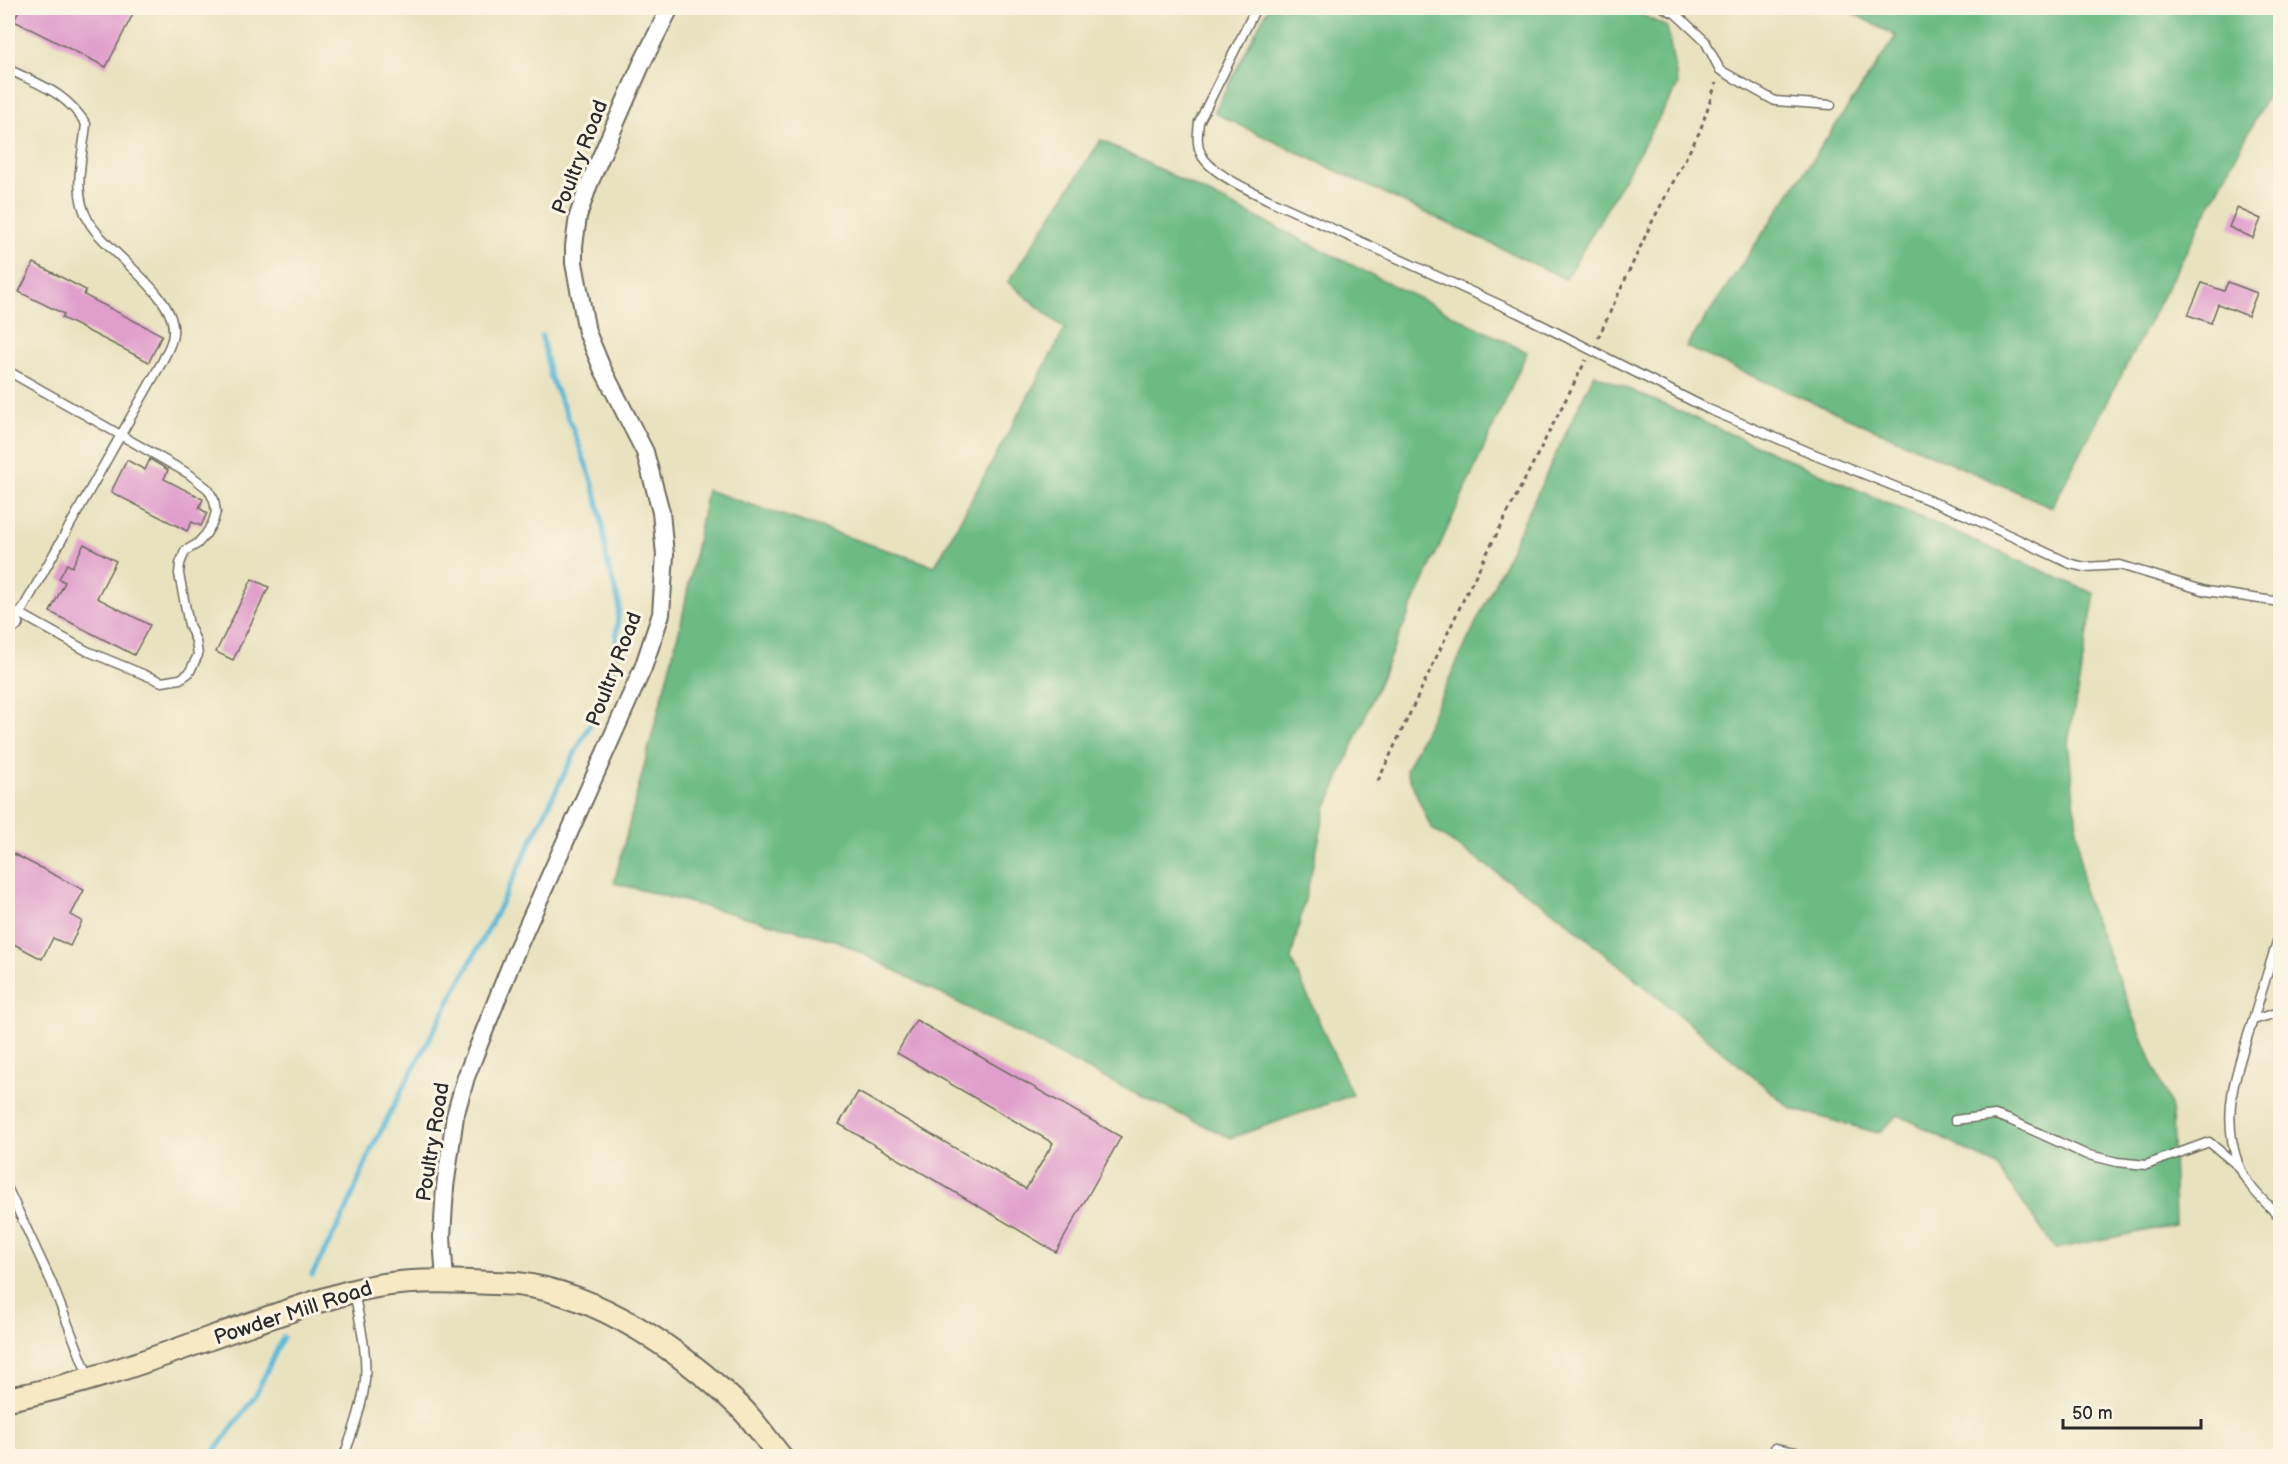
<svg xmlns="http://www.w3.org/2000/svg" width="2288" height="1464" font-family="'Balsamiq Sans',sans-serif">
<style>
.forest{fill:#6cbb85;stroke:#4c7358;stroke-width:1.5}
.lines{fill:none;stroke-linecap:round;stroke-linejoin:round}
.stream{stroke:#5bbad9;stroke-width:5}
.building{fill:#e09ecc}
.lane-casing{stroke:#6e6b5f;stroke-width:11}
.street-casing{stroke:#6e6b5f;stroke-width:20}
.secondary-casing{stroke:#6e6b5f;stroke-width:26}
.path{stroke:#6e6b5f;stroke-width:3;stroke-dasharray:4.5 4.5;stroke-linecap:butt}
.lane{stroke:#fff;stroke-width:8}
.street{stroke:#fff;stroke-width:16}
.secondary{stroke:#f7e9c3;stroke-width:22}
.labels{text-anchor:middle;dominant-baseline:central;stroke-width:6;stroke-linejoin:round;paint-order:stroke}
.street-label{font-size:21px;fill:#2b2b2b;stroke:#fcf5e5}
</style>
<rect width="100%" height="100%" fill="#fcf5e5"/>
<filter id="ink" filterUnits="userSpaceOnUse"><feTurbulence type="fractalNoise" baseFrequency=".0167" numOctaves="2"/><feDisplacementMap in="SourceGraphic" scale="12" xChannelSelector="R" yChannelSelector="G"/><feConvolveMatrix kernelMatrix="1 2 1 2 8 2 1 2 1" color-interpolation-filters="sRGB"/></filter>
<filter id="wash" filterUnits="userSpaceOnUse"><feTurbulence type="fractalNoise" baseFrequency=".008" numOctaves="4" result="noise"/><feDisplacementMap in="SourceGraphic" scale="24" xChannelSelector="R" yChannelSelector="G"/><feGaussianBlur stdDeviation="1.35" result="paint"/><feColorMatrix in="noise" values="0 0 0 0 0 0 0 0 0 0 0 0 0 0 0 0 0 1.4 0 .05"/><feComposite in="paint" operator="in"/></filter>
<g filter="url(#wash)">
<rect width="100%" height="100%" fill="#e9e2bf"/>
<path class="forest" d="M1268,8H1628L1667,27L1678,85L1566,279L1214,113Z
M1843,8H2280V72L2052,507L1686,347L1896,36Z
M1101,140L1527,352L1398,638L1326,809L1291,959L1352,1095L1231,1138L1128,1090L838,941L614,883L682,619L707,490L935,566L1065,329L1008,282Z
M1594,374L2095,594L2068,742L2084,894L2172,1111L2175,1225L2055,1249L1997,1166L1899,1115L1878,1133L1792,1109L1560,916L1431,828L1406,770Z"/>
<g class="lines">
<path class="stream" d="M312,1275L346,1211L371,1150L403,1088L496,914L560,782L599,707L614,671L619,603L607,561L601,515L592,481L573,429L550,376L542,336
M211,1456L255,1396L283,1337"/>
</g>
<g id="blocks">
<path class="building" d="M20,8H136L106,67L14,21Z
M2237,208L2261,219L2253,238L2229,227Z
M34,263L86,290L84,295L162,335L149,362L62,318L64,314L19,292Z
M2228,282L2257,293L2248,316L2218,304L2211,323L2188,315L2202,283L2224,291Z
M150,459L168,470L164,479L203,499L199,508L207,513L201,526L192,522L187,531L111,492L127,460L145,470Z
M84,544L116,561L97,598L150,625L134,655L50,612L65,582L59,579L67,564L72,567Z
M252,579L269,587L233,660L216,652Z
M8,851L84,890L71,915L82,921L70,946L53,938L42,959L8,941Z
M916,1020L1121,1137L1056,1252L839,1124L858,1092L1026,1189L1053,1143L897,1053Z"/>
</g>
</g>
<g filter="url(#ink)">
<use href="#blocks" fill-opacity="0" stroke="#6e6b5f" stroke-width="1.5"/>
<g class="lines">
<defs>
<path id="lane" d="M1256,8L1199,122C1198,132 1196,144 1201,154C1210,173 1249,190 1267,199L1518,313L1708,409L1809,452L1968,516L2071,564L2085,567L2120,565L2206,591L2280,602
M1664,8L1676,14L1705,41L1720,70L1775,101L1831,105
M8,69C42,86 64,91 86,124C83,157 71,191 89,222C107,253 177,295 173,333C173,343 166,353 162,362L8,635
M8,371L189,474L208,489L214,500L216,512L213,522L206,534L197,544L185,551L180,564L179,574L189,625L196,641L198,655L189,673L180,679L162,682L87,651L19,613
M2280,932C2271,961 2262,991 2253,1020C2237,1068 2220,1113 2238,1163C2246,1186 2264,1201 2280,1217
M2253,1020L2280,1012
M1955,1120L1995,1115L2010,1120L2085,1154L2117,1162L2146,1165L2209,1142L2238,1166
M8,1189L51,1281L89,1378
M1775,1448L1815,1456
M344,1456C352,1434 360,1413 364,1389C369,1357 360,1323 354,1292"/>
<path id="street" d="M8,619L14,623
M445,1281L442,1237L445,1187L455,1116L466,1077L517,949L643,668L661,614L665,555L661,512L645,452L602,368L587,332L574,263V246L578,216L589,184L642,63L670,8"/>
<path id="secondary" d="M8,1399C124,1377 232,1325 346,1293C387,1281 428,1280 471,1282C486,1283 502,1283 517,1284C599,1293 682,1352 740,1407C755,1422 767,1440 780,1456"/>
</defs>
<use href="#lane" class="lane-casing"/>
<use href="#street" class="street-casing"/>
<use href="#secondary" class="secondary-casing"/>
<path class="path" d="M1598,338L1651,224L1700,131L1716,83
M1378,781L1468,590L1586,360"/>
<use href="#lane" class="lane"/>
<use href="#street" class="street"/>
<use href="#secondary" class="secondary"/>
</g>
</g>
<g class="labels">
<g class="street-label">
<text transform="translate(580 157) rotate(-69)">Poultry Road</text>
<text transform="translate(614 669) rotate(-69)">Poultry Road</text>
<text transform="translate(433 1142) rotate(-81)">Poultry Road</text>
<text transform="translate(293 1313) rotate(-18)">Powder Mill Road</text>
</g>
</g>
<rect width="2288" height="1464" fill="none" stroke="#fcf5e5" stroke-width="30"/>
<path d="M2063 1419v9h138v-9" fill="none" stroke="#2b2b2b" stroke-width="3"/>
<text x="2072" y="1419" font-size="18" fill="#2b2b2b" stroke="#fcf5e5" stroke-width="4.5" paint-order="stroke">50 m</text>
</svg>
